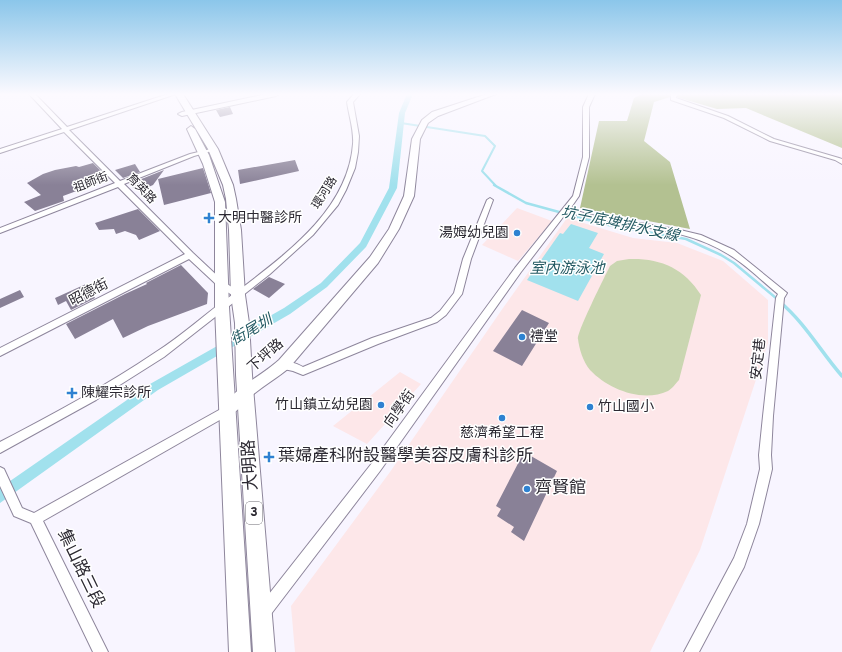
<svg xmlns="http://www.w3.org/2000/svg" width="842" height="652" font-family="Overpass,'Noto Sans TC',sans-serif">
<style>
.education{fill:#fde7e9}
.green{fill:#cad6b1}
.forest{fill:#b3c191}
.water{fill:#a1e1ed}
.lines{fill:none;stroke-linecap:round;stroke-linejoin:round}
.stream-far2{stroke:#a1e1ed;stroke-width:2}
.stream-far1{stroke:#a1e1ed;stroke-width:2.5}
.stream{stroke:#a1e1ed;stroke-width:3.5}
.canal{fill:#a1e1ed;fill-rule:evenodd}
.building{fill:#898197}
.street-casing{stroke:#8e869c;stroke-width:2}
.secondary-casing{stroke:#8e869c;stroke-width:2}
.primary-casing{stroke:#8e869c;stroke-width:2}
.street{fill:#fff;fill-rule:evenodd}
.secondary{fill:#fff;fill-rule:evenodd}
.primary{fill:#fff;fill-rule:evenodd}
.poi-dot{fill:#2e82d1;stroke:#fff;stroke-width:1.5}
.labels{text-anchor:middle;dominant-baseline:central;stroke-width:3;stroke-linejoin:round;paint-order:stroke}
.far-street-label{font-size:12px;fill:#2c2932;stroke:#fff}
.shield{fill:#fff;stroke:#6b6970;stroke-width:1}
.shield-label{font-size:13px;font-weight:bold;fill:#2c2932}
.poi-label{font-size:14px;fill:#2c2932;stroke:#fff;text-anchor:start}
.street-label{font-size:14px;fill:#2c2932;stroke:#fff}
.water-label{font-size:15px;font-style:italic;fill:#245a63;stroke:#fff}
.near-poi-label{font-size:17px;fill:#2c2932;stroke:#fff;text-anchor:start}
.near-street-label{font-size:17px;fill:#2c2932;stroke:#fff}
</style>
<rect width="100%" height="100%" fill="#f8f5ff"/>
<path class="education" d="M517,208L552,221L518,261L482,245Z
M567,218L633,238L677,243L723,261L768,300V343L700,550L650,652H295L291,606L390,472L503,308Z
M400,372L421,384L367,444L333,426Z"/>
<path class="green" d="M629,259C660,258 684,268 701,295L679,380C676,383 672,389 668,391C642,403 608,389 590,370C583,362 579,348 578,339C577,332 605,276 610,266L617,261Z"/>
<path class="forest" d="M642,94H842V148L746,108L717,109L673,96L654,102L644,141L670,162L690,229L580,208L599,121H627L634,98Z"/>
<path class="water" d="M571,224L598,233L589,248L604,254L578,301L527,280L560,233L563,234Z"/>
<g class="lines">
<path class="stream-far2" d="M401,123L485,136L495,146L482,171L496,186"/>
<path class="stream-far1" d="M494,185L526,203L603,224L686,239L721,255L734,263L782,303"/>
<path class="stream" d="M780,302C805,323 821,352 842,376"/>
<path class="canal" d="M407,94H413L405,113L397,188L366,247L327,287L290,314L158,390L0,503V488L150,384L284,308L321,283L360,243L389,188L399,113Z"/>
</g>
<path class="building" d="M230,107L233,114L220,117L216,110Z
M295,160L299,171L240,184L238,170Z
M93,163L109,179L63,196L64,201L35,211L24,202L41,195L27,183L43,174L55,170L76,166L79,167Z
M135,164L140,172L123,178L115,170Z
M203,168L211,193L164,205L158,179Z
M164,170L153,185L144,189L143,186L135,189L129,184Z
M138,209L160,231L139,240L136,235L125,231L116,234L114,229L99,230L95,223Z
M181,265L208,293L207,304L148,326L123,338L113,319L75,339L66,324L125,294L147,284L146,283Z
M269,277L285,284L269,298L253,289Z
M86,284L95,298L71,310L66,301L58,305L55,298Z
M20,290L24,297L0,308V299Z
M522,310L549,323L522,366L493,351Z
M524,452L557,471L524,541L511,532L514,527L497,516L501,509L496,506Z"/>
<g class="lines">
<defs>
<path id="street" d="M29,94H35L67,127L168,94H176L69,130L120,181L190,154L215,148V150L194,156L124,184L193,253L224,282L238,291C286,254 348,210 353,144C354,130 349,116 347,102L354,94H360L353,102L359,136L358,152L355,168L346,190L338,205L313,235L270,274L164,357L96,400L0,453V442C53,414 106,386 156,352C183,335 206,313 232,295L218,286L189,259L0,356V348L185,254L118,187L0,233V228L115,183L64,132L0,153V149L62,129Z
M589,94H595L589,107V157L579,196L570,209L591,215L676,229L701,235L734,250L787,293L784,298L773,416L771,455L772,469L759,524L744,567L699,652H684L734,558L747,524L760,469L759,455L763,416L776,298L778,294C762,281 745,264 728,254C680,224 619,228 567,212L521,272L380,471L268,618L263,620L258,618L256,613L258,608L372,463L515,268L573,196L583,157V107Z
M671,94H677L676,98L728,116L774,139L839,158L842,159V164L835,160L770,141L724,118L671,100Z
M490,198L493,200L471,259L462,294L446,315L437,322L378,344L303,375L293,371L279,368L277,365L279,362C286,360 296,363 303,367L372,338L431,318L440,311L454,293L463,259L487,200Z
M228,405L232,407L233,410L232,413L43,521L108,652H93L31,523L14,516L0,486V467L4,469L22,508L34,513Z"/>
<path id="secondary" d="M267,94H279L276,96L182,116L178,114L182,112Z
M487,94H496L438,116L428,123L420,139L414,196L399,229L378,263L289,368C276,379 261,387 249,398C242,404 237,413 228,416L223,414L221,410C231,390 263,375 279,360L370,257L389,229L404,196L412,139L422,120L432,112Z"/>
<path id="primary" d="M175,94H183L218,149L233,185L236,199L241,230L245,295L249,323L252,375L275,652H253L236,375L235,323L231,295L229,230L226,199L223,185L208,149Z
M191,126L195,129L209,155L225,202L229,307L251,652H229L215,307V202L203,164L187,129Z"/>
</defs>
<use href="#street" class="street-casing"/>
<use href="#secondary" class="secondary-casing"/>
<use href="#primary" class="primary-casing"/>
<use href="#street" class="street"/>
<use href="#secondary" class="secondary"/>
<use href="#primary" class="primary"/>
</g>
<linearGradient id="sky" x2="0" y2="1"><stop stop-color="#8bc6ea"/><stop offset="0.51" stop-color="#fcfaff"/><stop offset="1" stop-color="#fcfaff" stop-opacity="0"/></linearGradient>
<rect width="842" height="185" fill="url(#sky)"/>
<g class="poi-dot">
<path d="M207 212h4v4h4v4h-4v4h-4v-4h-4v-4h4z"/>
<circle cx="517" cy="233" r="4"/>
<circle cx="522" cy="337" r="4"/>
<path d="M70 387h4v4h4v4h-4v4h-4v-4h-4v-4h4z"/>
<circle cx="381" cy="405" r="4"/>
<circle cx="590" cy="407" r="4"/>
<circle cx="502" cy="418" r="4"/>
<path d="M267 451h4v4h4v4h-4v4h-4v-4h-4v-4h4z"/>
<circle cx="527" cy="489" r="4"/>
</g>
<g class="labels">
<g class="far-street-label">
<text transform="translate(91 183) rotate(-21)">祖師街</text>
<text transform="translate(141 189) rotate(46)">育英路</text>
<text transform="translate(325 193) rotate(-58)">環河路</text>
</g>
<rect class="shield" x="246" y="502" width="16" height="22" rx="3"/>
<g class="shield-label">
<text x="254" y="513">3</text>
</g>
<g class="poi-label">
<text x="218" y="218">大明中醫診所</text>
<text x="509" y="233" text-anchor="end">湯姆幼兒園</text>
<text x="530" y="337">禮堂</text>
<text x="81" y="393">陳耀宗診所</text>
<text x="373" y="405" text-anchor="end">竹山鎮立幼兒園</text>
<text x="598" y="407">竹山國小</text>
<text x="502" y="433" text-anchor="middle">慈濟希望工程</text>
</g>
<g class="street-label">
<text transform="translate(89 293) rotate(-27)">昭德街</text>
<text transform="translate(266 356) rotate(-41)">下坪路</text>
<text transform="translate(759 359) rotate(-84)">安定巷</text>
<text transform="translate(400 409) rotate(-55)">向學街</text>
</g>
<g class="water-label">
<text transform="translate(620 225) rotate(12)">坑子底埤排水支線</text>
<text x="567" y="269">室內游泳池</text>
<text transform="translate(252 331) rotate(-30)">街尾圳</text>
</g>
<g class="near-poi-label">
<text x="278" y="457">葉婦產科附設醫學美容皮膚科診所</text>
<text x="535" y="489">齊賢館</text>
</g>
<g class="near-street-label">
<text transform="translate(251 465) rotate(-94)">大明路</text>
<text transform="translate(80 569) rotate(64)">集山路三段</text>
</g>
</g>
</svg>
